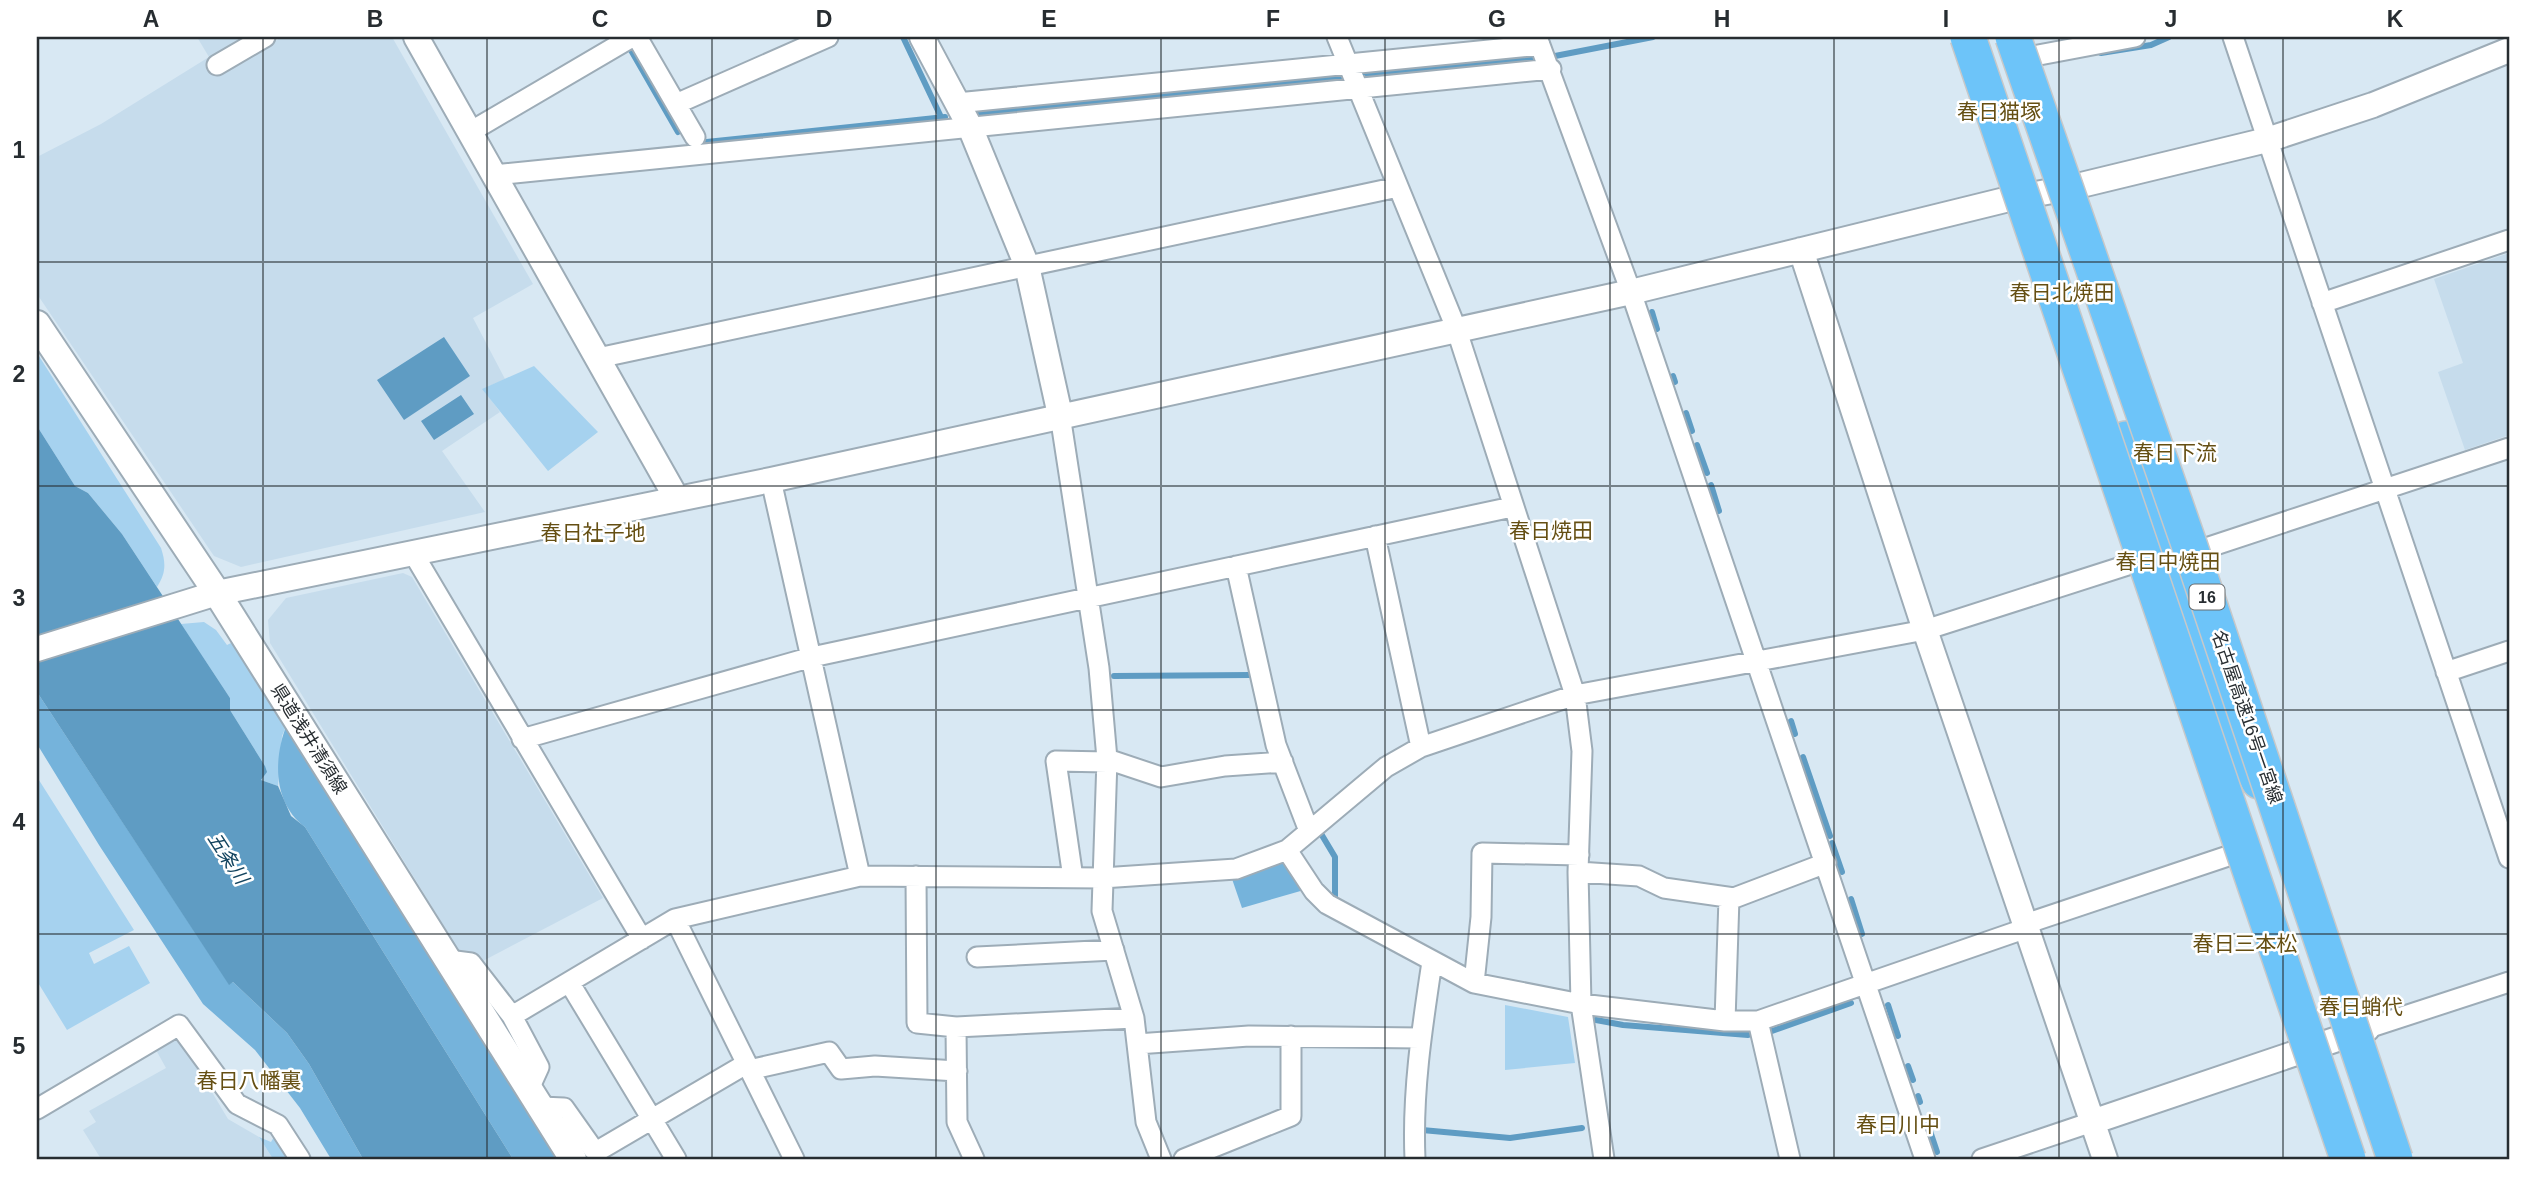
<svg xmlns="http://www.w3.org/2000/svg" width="2546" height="1196" font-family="Helvetica,'Noto Sans JP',sans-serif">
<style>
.built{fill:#c6dcec}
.green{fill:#a6d2ef}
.forest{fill:#75b3db}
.water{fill:#5f9cc3}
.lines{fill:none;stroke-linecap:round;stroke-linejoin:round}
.stream{stroke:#5f9cc3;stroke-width:6}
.minor-casing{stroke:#9dacb7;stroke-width:23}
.tertiary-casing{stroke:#9dacb7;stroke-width:28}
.secondary-casing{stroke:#9dacb7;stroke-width:30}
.motorway-casing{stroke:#c7c8c9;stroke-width:38}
.minor{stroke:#fff;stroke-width:19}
.tertiary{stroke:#fff;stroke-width:24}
.secondary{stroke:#fff;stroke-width:26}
.motorway{stroke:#6dc4f9;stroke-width:35}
.motorway-bridge-casing{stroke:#c7c8c9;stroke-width:38;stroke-linecap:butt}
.motorway-bridge{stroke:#6dc4f9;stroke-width:35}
.grid{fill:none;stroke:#272d31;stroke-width:2;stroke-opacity:0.55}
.labels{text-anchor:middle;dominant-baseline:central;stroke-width:5;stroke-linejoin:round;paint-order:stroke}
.shield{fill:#fff;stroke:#686c6f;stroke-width:2}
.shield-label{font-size:16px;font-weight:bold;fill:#272d31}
.street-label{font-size:18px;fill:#272d31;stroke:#fff}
.water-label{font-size:19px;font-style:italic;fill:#144560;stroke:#fff}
.quarter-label{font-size:21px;fill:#654f13;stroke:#fff}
.neatline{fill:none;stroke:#272d31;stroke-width:2.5}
.grid-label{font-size:23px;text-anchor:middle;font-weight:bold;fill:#272d31}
</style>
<rect width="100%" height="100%" fill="#d8e8f3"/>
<path class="built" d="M197,37H245L210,57L220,74L282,37H392L533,284L473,318L505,379L483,389L500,412L442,451L485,512L241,567L214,556L37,294V157L101,124L209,57Z
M2509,253V435L2465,450L2438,372L2463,363L2434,279Z
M403,573L412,577L603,898L481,962L461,954L270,643L268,620L286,598Z
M179,1037L228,1119L259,1137L273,1159H101L83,1130L96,1122L89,1111L166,1068L156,1050Z"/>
<path class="green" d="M37,353L161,548C166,563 166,573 157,587L122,534L88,493L75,486L37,426Z
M534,366L598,432L548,471L482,389Z
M204,622L216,630L227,645L233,642L287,724L282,736L278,786L261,780L265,766L230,710V698L181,624Z
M37,777L134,930L89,953L94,964L129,946L150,983L67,1030L37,981Z
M1505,1005L1568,1017L1575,1063L1505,1070Z
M275,1135L289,1159H273L259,1137L271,1142Z"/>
<path class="forest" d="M37,692L229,984L233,982L287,1033L309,1064L363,1159H331L300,1108L255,1050L203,1004L99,845L37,744Z
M287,724L558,1159H513L305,827C273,803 273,759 287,724Z
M1284,859L1304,890L1242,908L1231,876Z"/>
<path class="water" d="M444,337L470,376L404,420L377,380Z
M461,395L474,414L434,440L421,421Z
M37,426L75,486L88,493L122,534L230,698V710L265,766L267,772L261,780L278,786L291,816L305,827L513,1159H363L309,1064L287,1033L233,982L229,985L37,692Z"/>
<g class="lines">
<path class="stream" d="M903,37L941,117
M628,45L678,132
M2101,53L2151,45L2169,37
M1555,56L1653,37
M1362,75L1540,58
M976,113L1342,77
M697,143L945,117
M1652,312L1657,329
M1673,376L1675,382
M1686,413L1692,431
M1697,445L1707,473
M1711,485L1719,511
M1114,676L1251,675
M1791,721L1795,734
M1803,757L1830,836
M1320,832L1335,857V898
M1832,843L1842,872
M1851,899L1862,934
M1888,1005L1898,1036
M1596,1020L1623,1025L1748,1035
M1772,1031L1851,1003
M1908,1066L1913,1080
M1918,1096L1920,1102
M1928,1125L1937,1152
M1422,1130L1510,1138L1582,1128"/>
<defs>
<path id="minor" d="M637,37L695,137
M1337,37L1456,328L1575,695L1582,751L1578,872L1581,1004L1604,1159
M1537,37L1631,292L1925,1159
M2233,37L2509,858
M2028,57L2135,37
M217,65L265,37
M957,103L1540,45
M676,104L828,37
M470,132L632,37
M494,175L1551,69
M2322,303L2509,240
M598,358L1398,187
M1060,415L1099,668L1107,759L1102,911L1134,1018L1146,1122L1161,1159
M771,480L860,876
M1375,536L1421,747
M2200,550L2509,448
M413,553L642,939
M1236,566L1276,745L1309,831
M2446,672L2509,651
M522,739L812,657L1512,507
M1107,759L1161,777L1225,766L1283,762
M1287,850L1314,891L1327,904L1474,983L1581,1004L1725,1021H1758L2027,928
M1578,872L1639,876L1664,888L1734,898L1826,863
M916,876L917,1023L956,1027L957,1122L974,1159
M1073,878L1056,761L1107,762
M675,919L794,1159
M2025,924L2234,854
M977,957L1114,950
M448,960L471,963L512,1016
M569,982L676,1159
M1474,983L1481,917L1482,853L1579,855
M1725,1021L1729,898
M1758,1021L1790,1159
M956,1027L1134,1018
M2368,1028L2509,982
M1137,1044L1249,1036L1420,1038
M749,1070L829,1052L841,1069L875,1066L957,1071
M529,1089L539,1067L512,1016L675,919L860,876L1102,878L1236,869L1287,850L1386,767L1421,747L1575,695L1925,630L2134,563
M541,1107L564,1108L593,1149H601L746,1064
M37,1109L179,1025L237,1104L278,1125L300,1159
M1184,1159L1291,1116V1036
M1415,1159C1412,1093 1422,1028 1432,962
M1982,1159L2092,1122"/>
<path id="tertiary" d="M416,37L677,499
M922,37L970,127L1027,266L1060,415
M1801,250L1925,630L2105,1159
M37,649L217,593L771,480L1631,292L2009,199L2073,187L2267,140L2373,105L2509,50
M2092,1122L2367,1029"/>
<path id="secondary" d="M37,324L217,593L573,1159"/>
<path id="motorway" d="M2126,439L2215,694L2259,781"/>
</defs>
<use href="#minor" class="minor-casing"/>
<use href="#tertiary" class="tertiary-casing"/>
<use href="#secondary" class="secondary-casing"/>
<use href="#motorway" class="motorway-casing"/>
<use href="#minor" class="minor"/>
<use href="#tertiary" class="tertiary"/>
<use href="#secondary" class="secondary"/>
<use href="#motorway" class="motorway"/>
<defs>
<path id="motorway-bridge" d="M1968,37L2348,1159
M2013,37L2189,544L2395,1159"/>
</defs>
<use href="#motorway-bridge" class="motorway-bridge-casing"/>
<use href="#motorway-bridge" class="motorway-bridge"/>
</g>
<path class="grid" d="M263,37V1159M487,37V1159M712,37V1159M936,37V1159M1161,37V1159M1385,37V1159M1610,37V1159M1834,37V1159M2059,37V1159M2283,37V1159M37,262H2509M37,486H2509M37,710H2509M37,934H2509"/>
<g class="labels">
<rect class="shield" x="2189.5" y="584.5" width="35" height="25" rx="5"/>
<g class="shield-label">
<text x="2207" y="597">16</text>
</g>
<g class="street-label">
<text transform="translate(2247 717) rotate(71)">名古屋高速16号一宮線</text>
<text transform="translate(309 739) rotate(58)">県道浅井清須線</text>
</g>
<g class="water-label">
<text transform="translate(228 858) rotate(57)">五条川</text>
</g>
<g class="quarter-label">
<text x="1999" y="111">春日猫塚</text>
<text x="2062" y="292">春日北焼田</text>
<text x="2175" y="452">春日下流</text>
<text x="1551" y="530">春日焼田</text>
<text x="593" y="532">春日社子地</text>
<text x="2168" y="561">春日中焼田</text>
<text x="2245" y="943">春日三本松</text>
<text x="2361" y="1006">春日蛸代</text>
<text x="249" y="1080">春日八幡裏</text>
<text x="1898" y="1124">春日川中</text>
</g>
</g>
<rect width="2546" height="1196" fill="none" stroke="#ffffff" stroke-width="77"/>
<rect x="38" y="38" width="2470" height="1120" class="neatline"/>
<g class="grid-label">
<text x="151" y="27">A</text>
<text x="375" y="27">B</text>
<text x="600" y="27">C</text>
<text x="824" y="27">D</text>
<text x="1049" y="27">E</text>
<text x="1273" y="27">F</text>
<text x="1497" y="27">G</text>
<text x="1722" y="27">H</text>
<text x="1946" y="27">I</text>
<text x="2171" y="27">J</text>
<text x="2395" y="27">K</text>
<text x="19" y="158">1</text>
<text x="19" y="382">2</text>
<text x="19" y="606">3</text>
<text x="19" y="830">4</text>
<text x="19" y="1054">5</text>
</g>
</svg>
